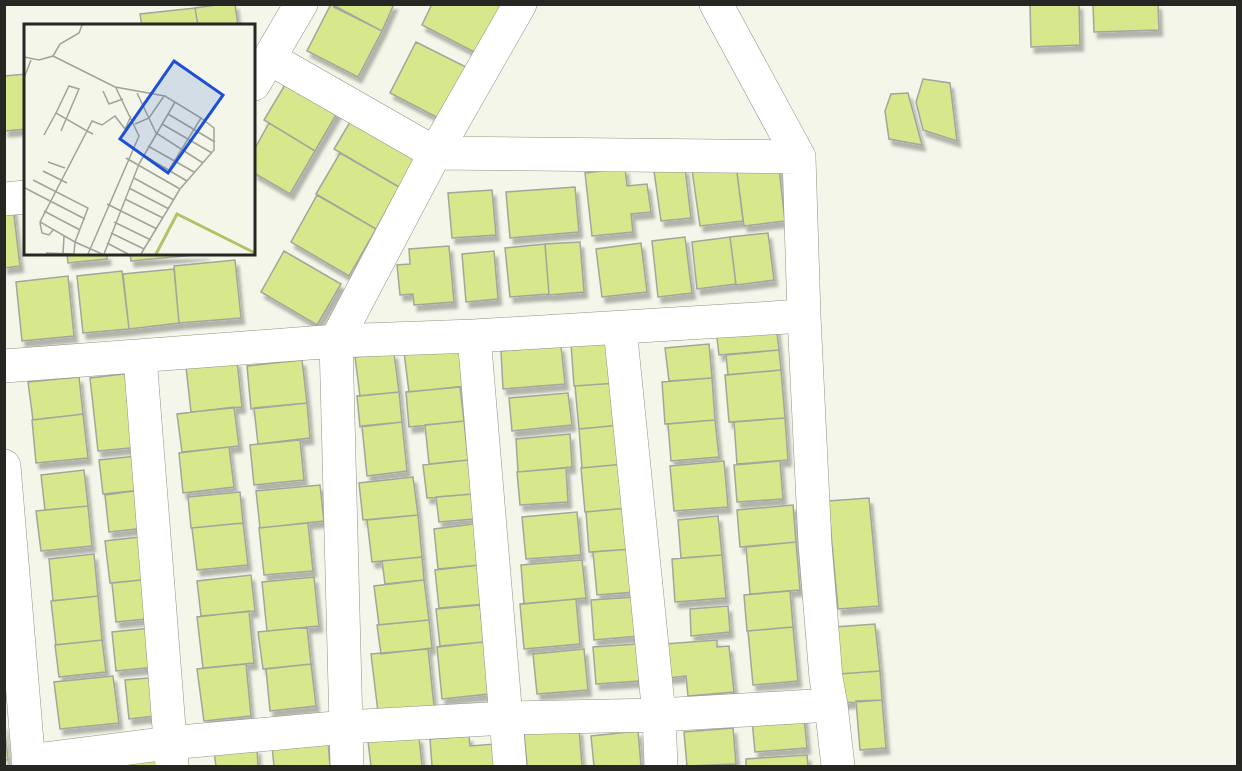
<svg xmlns="http://www.w3.org/2000/svg" width="1242" height="771" font-family="Lato,sans-serif">
<style>
.building{fill:#d6e78c;stroke:#a3a69b;stroke-width:1.5;filter:url(#shadow)}
.lines{fill:none;stroke-linecap:round;stroke-linejoin:round}
.street-casing{stroke:#909388;stroke-width:34}
.street{stroke:#fff;stroke-width:33}
.inset-river{fill:none;stroke:#b2c268;stroke-width:3}
.inset-road{fill:none;stroke:#a1a399;stroke-width:1.5}
.view{fill:#1d4ed8;fill-opacity:0.15;stroke:#1d4ed8;stroke-width:3}
.inset-edge{fill:none;stroke:#262722;stroke-width:3}
</style>
<defs>
<filter id="shadow"><feDropShadow dx="3.5" dy="6" stdDeviation="1.5" flood-color="#0004"/></filter>
</defs>
<rect width="100%" height="100%" fill="#f3f6e9"/>
<path class="building" d="M223,4H235L238,26H198L195,8Z
M331,4L382,31L358,77L307,51Z
M335,4H394L382,31L334,7Z
M432,4H505L480,55L422,25Z
M1030,4H1079L1080,45L1031,47Z
M1093,4H1158L1159,30L1094,32Z
M195,8L198,26H142L140,14Z
M416,42L472,70L446,122L390,93Z
M26,74V129L5,131L4,76Z
M289,78L340,108L315,151L264,120Z
M923,79L950,83L957,141L923,130L916,102Z
M908,93L922,145L889,139L885,111L891,94Z
M356,112L421,150L399,187L334,149Z
M269,123L315,151L290,194L254,173V150Z
M340,153L399,187L376,229L316,194Z
M778,160L785,221L744,226L736,165Z
M736,165L743,221L700,226L692,170Z
M625,168L627,186L647,184L651,212L631,214L633,232L592,236L585,173Z
M685,168L691,218L661,221L654,171Z
M575,187L579,232L510,238L506,192Z
M492,190L496,235L452,238L448,193Z
M317,195L376,229L349,276L291,242Z
M13,207L20,266L4,268V208Z
M768,233L774,280L736,285L730,237Z
M685,237L692,293L658,297L652,241Z
M730,237L736,284L697,289L692,242Z
M580,242L584,292L549,295L545,244Z
M641,243L647,292L602,297L596,249Z
M545,244L549,294L510,297L505,248Z
M449,246L454,302L414,305L413,294L400,295L397,265L410,264L409,249Z
M284,251L341,284L317,325L261,292Z
M494,251L498,299L466,302L462,254Z
M67,254H107V259L68,263Z
M130,254H206L131,261Z
M235,260L241,318L179,323L174,266Z
M174,269L179,323L129,329L123,274Z
M122,271L129,329L83,333L77,276Z
M68,276L74,336L22,341L16,282Z
M776,325L779,350L719,355L716,329Z
M613,340L617,383L574,386L571,344Z
M709,344L712,378L669,381L665,348Z
M461,346L466,386L409,392L404,352Z
M561,346L565,384L503,389L501,351Z
M779,350L781,370L728,375L726,355Z
M394,353L399,392L360,396L355,357Z
M302,360L307,403L251,409L247,366Z
M237,361L242,407L191,412L186,367Z
M781,370L785,418L729,422L725,375Z
M132,373L140,447L98,451L90,378Z
M79,377L83,414L33,420L28,382Z
M712,378L715,420L665,424L662,382Z
M617,383L621,425L579,429L575,386Z
M460,387L464,421L409,427L406,392Z
M399,392L402,422L360,427L357,396Z
M568,393L572,425L512,431L509,398Z
M307,403L310,438L258,444L254,408Z
M234,407L239,446L182,452L177,414Z
M83,414L88,458L36,463L32,420Z
M785,418L788,460L737,464L734,422Z
M715,420L719,457L671,461L668,424Z
M464,421L468,460L429,464L425,425Z
M402,422L407,471L367,476L362,426Z
M621,425L624,464L582,468L579,429Z
M570,434L572,467L518,472L516,439Z
M300,440L304,480L254,485L250,445Z
M229,447L234,487L183,493L179,453Z
M137,456L141,490L103,494L99,460Z
M468,460L472,494L427,498L423,465Z
M724,461L728,507L674,511L670,466Z
M780,461L783,499L737,502L734,465Z
M624,464L628,508L585,512L581,468Z
M566,468L568,502L520,505L517,472Z
M84,470L88,506L45,510L41,475Z
M413,477L418,515L363,520L359,483Z
M320,485L324,521L260,528L256,491Z
M141,490L145,528L109,532L105,495Z
M240,492L243,523L191,528L188,497Z
M472,494L474,519L439,522L436,497Z
M869,498L879,606L838,609L828,501Z
M793,505L796,542L740,547L737,510Z
M88,506L92,546L41,551L36,511Z
M628,508L632,549L589,552L586,512Z
M577,512L581,555L526,559L522,517Z
M418,515L422,557L372,562L367,520Z
M718,516L722,555L681,558L678,520Z
M243,523L248,565L197,570L192,528Z
M308,523L313,571L264,575L259,528Z
M481,523L480,565L438,569L434,529Z
M148,536L152,579L110,583L105,541Z
M796,542L800,590L750,594L746,547Z
M632,549L635,592L597,595L593,552Z
M94,554L98,596L53,601L49,559Z
M722,555L726,598L675,602L672,559Z
M422,557L424,580L385,584L382,561Z
M582,560L586,598L524,604L521,565Z
M480,565L485,604L439,608L435,570Z
M251,575L255,611L201,616L197,581Z
M314,577L319,626L267,631L262,582Z
M152,579L157,618L116,622L112,583Z
M424,580L429,620L379,625L374,586Z
M790,591L793,627L747,631L744,595Z
M98,596L102,640L56,645L51,601Z
M635,597L639,636L594,640L591,600Z
M576,599L580,644L524,649L520,604Z
M480,605L484,642L440,646L436,609Z
M728,606L730,632L691,636L690,609Z
M249,611L254,663L203,668L197,617Z
M429,620L432,648L381,654L377,625Z
M875,624L880,671L839,674L835,627Z
M307,627L311,664L263,669L258,632Z
M793,627L798,681L753,685L748,631Z
M151,628L156,667L116,671L112,632Z
M102,640L106,672L59,677L55,645Z
M717,640V647L729,646L734,692L688,696L686,676L668,678L665,644Z
M484,642L489,694L442,699L437,647Z
M637,644L640,681L596,684L593,647Z
M428,649L434,706L378,712L371,654Z
M584,649L588,690L537,694L533,654Z
M246,664L251,716L204,721L197,669Z
M311,664L316,706L270,711L266,669Z
M880,671L882,700L842,703L840,674Z
M113,676L119,723L60,729L54,682Z
M160,677L164,715L129,719L125,680Z
M882,700L886,748L860,750L856,701Z
M804,716L807,748L755,752L752,720Z
M4,723L8,760H4Z
M733,728L736,764L687,766L684,732Z
M579,729L582,766H527L524,733Z
M638,731L641,766H594L591,736Z
M469,736L470,746L495,744L497,766H432L430,739Z
M419,737L422,766H371L368,741Z
M328,741L330,766H274L272,746Z
M257,748L258,766H216L214,751Z
M157,755L159,766H122L121,758Z
M807,755L808,766H746V759Z"/>
<g class="lines">
<defs>
<path id="street" d="M269,58L435,153L799,157
M254,84L301,4
M4,199L26,197
M620,328L659,715L661,766
M474,336L510,766
M140,357L172,766
M4,366L336,341L474,336L804,316
M4,466L29,766
M831,705L838,766
M28,761L169,743L346,727L506,718L659,715L831,705L826,678L815,544L804,316L799,157L716,4
M347,766L336,341L435,153L520,4"/>
</defs>
<use href="#street" class="street-casing"/>
<use href="#street" class="street"/>
</g>
<g transform="translate(24 24)">
<rect width="231" height="231" fill="#f3f6e9"/>
<path class="inset-river" d="M132,230L153,190L231,229"/>
<path class="inset-road" d="M29,32L91,63L141,72L177,94L145,146M0,33L15,36L29,32L36,20L55,9L58,1M0,54L7,36M79,67L85,80L99,75M113,69L132,109L179,139M32,89L45,62L55,65L37,107M144,90L191,118M111,100L125,94L140,72M138,100L188,129M20,111L32,89L63,107L68,97L78,101L91,92L101,105L107,92M124,122L170,148M119,131L163,157M102,134L156,165M24,138L41,144M115,140L151,78M19,147L43,159M110,154L150,176M9,156L64,184L51,218L78,230M1,164L61,195M105,164L145,185M101,175L139,194M83,180L133,205M20,187L56,206M90,198L127,216M16,199L18,209L25,211L29,206M87,209L120,225M83,219L104,230M22,229L50,230M39,230L40,212M50,230L51,218L16,198L63,107L69,110M64,230L115,112L92,64M80,230L115,140M117,230L156,165L190,126V104L177,94"/>
<path class="view" d="M150,37L199,71L144,149L96,115Z"/>
<rect width="231" height="231" class="inset-edge"/>
</g>
<rect width="1242" height="771" fill="none" stroke="#262722" stroke-width="12"/>
</svg>
